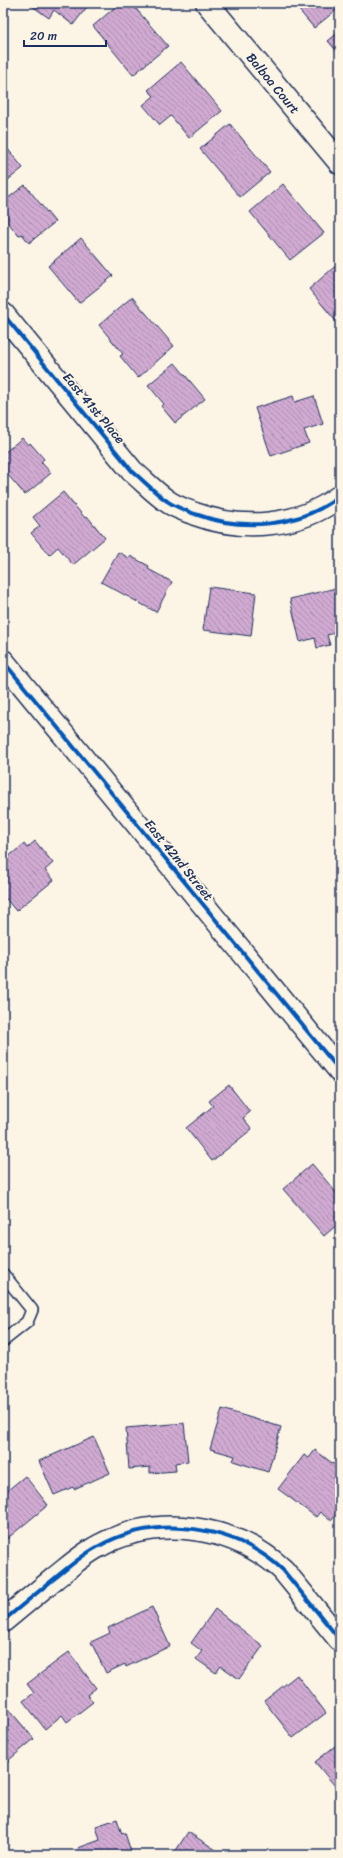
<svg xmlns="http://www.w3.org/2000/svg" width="343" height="1858" font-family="Sriracha,sans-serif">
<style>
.building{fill:url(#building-back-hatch);stroke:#1b2f5e}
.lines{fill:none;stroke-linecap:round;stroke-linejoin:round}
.lane-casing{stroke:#1b2f5e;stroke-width:14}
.street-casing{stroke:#1b2f5e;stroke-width:25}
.secondary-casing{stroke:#1b2f5e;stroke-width:25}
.lane{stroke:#fcf5e5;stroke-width:11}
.street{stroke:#fcf5e5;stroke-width:22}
.secondary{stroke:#fcf5e5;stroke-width:22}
.cycleway-casing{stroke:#fcf5e5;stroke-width:6}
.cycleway{stroke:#0057b8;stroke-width:4}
.labels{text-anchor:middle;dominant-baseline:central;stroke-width:4;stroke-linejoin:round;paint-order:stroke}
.street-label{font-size:13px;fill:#1b2f5e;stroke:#fcf5e5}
</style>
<defs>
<pattern id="building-back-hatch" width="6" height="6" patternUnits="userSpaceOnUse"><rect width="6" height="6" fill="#d1aad2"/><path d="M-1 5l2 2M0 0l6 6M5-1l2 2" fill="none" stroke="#a98bae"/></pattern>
</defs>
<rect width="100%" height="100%" fill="#fcf5e5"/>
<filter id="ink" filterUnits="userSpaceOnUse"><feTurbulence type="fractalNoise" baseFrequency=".025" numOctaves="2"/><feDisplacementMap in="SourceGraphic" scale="8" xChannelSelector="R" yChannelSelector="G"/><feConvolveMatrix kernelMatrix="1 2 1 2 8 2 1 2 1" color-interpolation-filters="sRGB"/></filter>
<g filter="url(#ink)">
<path class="building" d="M28,3H90L73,25L54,10L49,18Z
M120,3H131L168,46L133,75L93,26Z
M293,3H340V7L314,28Z
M340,31V55L328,41Z
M181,62L222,111L189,138L171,116L160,125L143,105L154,96L148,90Z
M230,124L270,172L240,197L200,149Z
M3,143L23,168L3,184Z
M283,184L324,233L290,260L250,212Z
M25,185L55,222L29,243L22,234L19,236L6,220L9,218L3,212V202Z
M81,238L113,276L79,303L48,266Z
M340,262V324L339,325L309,289Z
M132,297L174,346L138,378L120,356L123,354L99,325Z
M175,363L205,399L175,423L161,406L164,404L148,385Z
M293,396L295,402L314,396L323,424L304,430L309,443L271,456L255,408Z
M22,438L28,445L30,443L44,459L41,462L51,473L25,495L3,469V454Z
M63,492L85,518L87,516L105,538L73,565L58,547L49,555L31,533L40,526L33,517Z
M118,552L129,558L130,556L149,566L148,569L172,582L156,612L101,582Z
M209,587L256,593L251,636L203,630Z
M336,588L340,603V632L327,635L330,645L317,648L315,638L300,642L290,599Z
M35,841L53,863L45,870L54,880L16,911L3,895V861L24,844L27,848Z
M229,1085L250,1112L243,1118L252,1129L212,1161L186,1128L213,1106L209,1101Z
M312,1164L340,1197V1222L324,1236L283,1189Z
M222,1409L281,1427L268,1472L233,1461L235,1456L210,1449Z
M184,1423L188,1461L175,1463L176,1471L150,1473V1467L129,1469L126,1428Z
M94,1437L110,1473L74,1489L73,1487L54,1495L39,1461Z
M315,1450L340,1469L335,1478L340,1482V1509L331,1521L320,1512L316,1517L278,1489L304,1455L309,1458Z
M25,1476L48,1505L3,1542V1494Z
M152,1607L170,1646L126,1667L125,1664L106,1673L91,1642L110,1633L108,1628Z
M215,1609L263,1646L239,1679L221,1666L216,1673L196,1659L202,1651L191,1643Z
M69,1652L96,1688L87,1695L93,1702L67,1722L62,1715L45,1729L23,1701L34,1693L27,1684Z
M297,1675L326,1713L293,1738L264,1701Z
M7,1707L34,1739L3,1765V1711Z
M340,1742V1792L315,1762Z
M117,1819L122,1834L125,1833L132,1855H81L78,1848L100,1840L96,1826Z
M188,1832L224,1855H173Z"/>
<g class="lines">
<defs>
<path id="lane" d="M3,1274L32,1310L27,1322L3,1341"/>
<g id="street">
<path id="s1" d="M207,3L340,163"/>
<path d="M3,314L132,471C144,481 154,492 167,501C175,507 185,510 195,514C241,531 299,528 340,496"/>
<path d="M3,1621C20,1607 37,1593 55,1578C69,1567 83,1554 99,1546C157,1514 234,1525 283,1570L340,1640"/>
</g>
<path id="secondary" d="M3,661L340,1071"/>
</defs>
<use href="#lane" class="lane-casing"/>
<use href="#street" class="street-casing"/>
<use href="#secondary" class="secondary-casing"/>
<use href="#lane" class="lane"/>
<use href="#street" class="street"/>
<use href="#secondary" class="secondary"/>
<defs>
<path id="cycleway" d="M3,314L132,471C144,481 154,492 167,501C175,507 185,510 195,514C241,531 299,528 340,496
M3,661L340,1071
M3,1621C20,1607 37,1593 55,1578C69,1567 83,1554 99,1546C157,1514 234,1525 283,1570L340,1640"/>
</defs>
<use href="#cycleway" class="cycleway-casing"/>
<use href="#cycleway" class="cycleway"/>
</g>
</g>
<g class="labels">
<g class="street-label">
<text stroke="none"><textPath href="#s1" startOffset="104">Balboa Court</textPath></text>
<text transform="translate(94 408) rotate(50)">East 41st Place</text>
<text transform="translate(179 860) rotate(51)">East 42nd Street</text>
</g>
</g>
<rect width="343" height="1858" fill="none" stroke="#fcf5e5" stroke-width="16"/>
<rect x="8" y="8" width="327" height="1842" fill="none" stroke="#1b2f5e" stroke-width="1.5" filter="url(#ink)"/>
<path d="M24 40v6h82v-6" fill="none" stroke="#1b2f5e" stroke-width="2"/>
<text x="30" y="40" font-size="12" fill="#1b2f5e" stroke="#fcf5e5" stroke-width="3" paint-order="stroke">20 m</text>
</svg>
